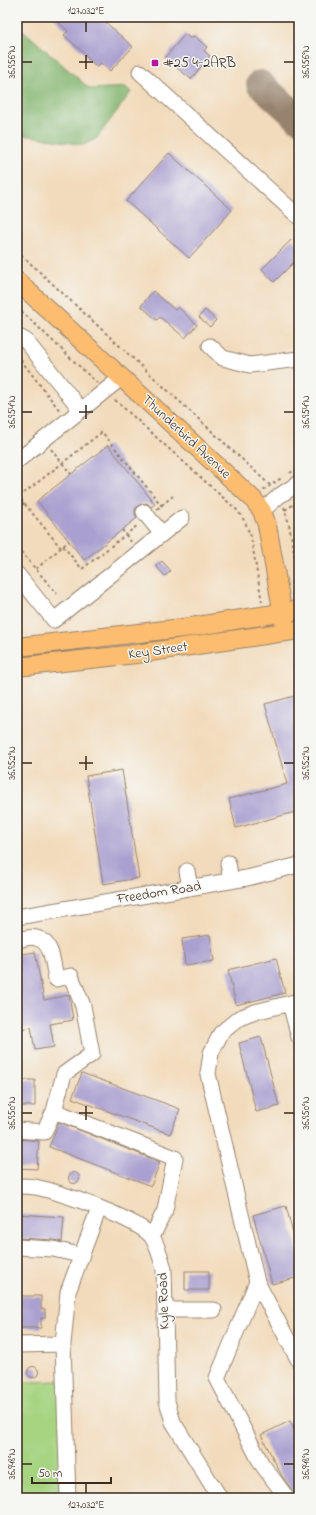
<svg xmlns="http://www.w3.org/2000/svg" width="316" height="1515" font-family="'Indie Flower',sans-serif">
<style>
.green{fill:#a6d481;stroke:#707f50}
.forest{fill:#84b66f;stroke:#607046}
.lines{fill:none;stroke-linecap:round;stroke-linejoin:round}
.taxiway{stroke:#96826d;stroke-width:28}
.building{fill:#aaa0d0}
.minor-casing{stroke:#96826d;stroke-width:17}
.major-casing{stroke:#96826d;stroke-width:20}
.path{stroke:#96826d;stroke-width:2;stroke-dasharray:3 3;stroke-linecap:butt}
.minor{stroke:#fff;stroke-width:15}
.major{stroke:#fcbd6f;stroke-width:18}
.ticks{fill:none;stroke:#3b2a1e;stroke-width:1.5}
.poi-dot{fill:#b5179e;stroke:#f6f6f2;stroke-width:1.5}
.labels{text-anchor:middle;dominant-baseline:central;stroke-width:3;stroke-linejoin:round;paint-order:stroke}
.poi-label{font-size:14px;fill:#3b2a1e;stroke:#f6f6f2;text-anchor:start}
.street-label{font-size:14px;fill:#3b2a1e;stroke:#f6f6f2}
.neatline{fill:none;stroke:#3b2a1e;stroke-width:1.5}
.ticks-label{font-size:10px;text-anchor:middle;fill:#3b2a1e}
</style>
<rect width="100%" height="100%" fill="#f6f6f2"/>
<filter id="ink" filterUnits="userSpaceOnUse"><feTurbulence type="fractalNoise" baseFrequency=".025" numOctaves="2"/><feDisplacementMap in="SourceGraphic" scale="8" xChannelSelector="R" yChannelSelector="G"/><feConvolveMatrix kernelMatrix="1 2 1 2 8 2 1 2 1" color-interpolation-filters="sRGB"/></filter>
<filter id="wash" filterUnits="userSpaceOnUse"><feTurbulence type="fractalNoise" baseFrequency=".012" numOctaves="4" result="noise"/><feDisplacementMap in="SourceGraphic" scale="16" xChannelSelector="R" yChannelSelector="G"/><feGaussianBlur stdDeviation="0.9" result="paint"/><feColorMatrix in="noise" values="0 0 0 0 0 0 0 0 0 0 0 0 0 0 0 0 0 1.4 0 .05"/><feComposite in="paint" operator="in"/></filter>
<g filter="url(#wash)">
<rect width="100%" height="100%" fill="#f2dbbc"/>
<path class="green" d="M65,1381L68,1491L17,1492V1382Z"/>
<path class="forest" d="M17,25L90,89L126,87L131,92L97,138L84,145L17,134Z"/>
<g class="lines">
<path class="taxiway" d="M260,84L299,119"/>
</g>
<g id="blocks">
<path class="building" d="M53,17H100L133,47L110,71L101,63L97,67L85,56L86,55L64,35L68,31Z
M185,34L191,39L194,36L207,47L204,51L210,56L191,79L165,58Z
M169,153L232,210L189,258L126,201Z
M292,239L299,246V257L274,282L262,269Z
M153,291L175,310L178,307L197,325L185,338L160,317L157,320L141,306Z
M205,310L216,320L210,327L199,317Z
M108,445L155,504L151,507L147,503L139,505L135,509V514L137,518L84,560L37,501Z
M162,561L171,571L165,576L156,566Z
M298,695L299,701V811L236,828L229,799L287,784L265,704Z
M122,770L139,878L103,884L86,776Z
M210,935L214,961L185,965L182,939Z
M35,952L44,1000L69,995L73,1020L50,1024L54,1047L35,1050L31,1027L17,1030V955Z
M276,958L285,993L236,1005L228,970Z
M261,1037L279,1106L256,1112L239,1043Z
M82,1073L180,1109L170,1134L72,1098Z
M17,1080H35V1106H17Z
M59,1122L160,1162L151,1186L49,1147Z
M17,1139L39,1141L37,1169L17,1168Z
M68.5 1178a5.5 5.5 0 1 1 11 0a5.5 5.5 0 1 1-11 0Z
M286,1206L299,1257V1277L272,1284L253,1215Z
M17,1214L64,1217L62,1242L54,1240L17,1238Z
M185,1271H209V1290H185Z
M17,1296H41V1309H45V1318H41V1328H17Z
M27.5 1372a5.5 5.5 0 1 1 11 0a5.5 5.5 0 1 1-11 0Z
M290,1421L299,1440V1493L295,1495L282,1476L261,1435Z"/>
</g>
</g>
<g filter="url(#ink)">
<use href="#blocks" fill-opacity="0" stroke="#96826d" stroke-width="1"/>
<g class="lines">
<defs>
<path id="minor" d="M140,72L299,217
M17,338H21L26,341L81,410
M210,346L223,358L250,365L299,359
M17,461L121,378
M262,511L279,496L299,483
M144,512L162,534
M17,574L54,620L182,518
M228,863L231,881
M187,871L190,888
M17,917L247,878L299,865
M17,940C23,939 31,936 36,938C53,941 53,966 56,979L71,976L83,1006L92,1054L64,1074L54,1111
M299,1001L255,1012L239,1018L221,1033L211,1053L208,1074L257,1282L299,1361
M290,1003L299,1037
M17,1130L44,1132L54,1111L175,1158L165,1210L152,1237
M17,1186C23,1186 29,1186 35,1187C60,1192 138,1219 152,1237C158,1246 161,1259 164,1269L167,1401L173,1422L220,1498
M17,1247L53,1249L80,1255
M257,1282L217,1378L261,1463L287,1498
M165,1310H214
M17,1345L63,1344
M68,1498L63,1344L68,1292L99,1208"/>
<path id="major" d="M17,281L253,499L262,511L267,525L286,632
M17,647L191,627L299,610
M17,667L136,654L299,630"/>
</defs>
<use href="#minor" class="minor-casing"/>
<use href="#major" class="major-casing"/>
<path class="path" d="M17,251L272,487
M17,307L97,383
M17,316L22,312
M17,355L60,411
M115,400L238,511L245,522L251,537L262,602
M51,449L71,474
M290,473L299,467
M263,490L283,477
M284,507L289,524L299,580
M17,509L24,503
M157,509L173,496
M285,510L299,501
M122,530L132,543
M63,546L82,569L138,525
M17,547L57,594
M61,548L19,497L102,432L162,506
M36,569L69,541"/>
<use href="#minor" class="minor"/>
<use href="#major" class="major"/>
</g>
</g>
<path class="ticks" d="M86,22V32M86,55V69M22,62H32M79,62H93M284,62H294M86,405V419M22,412H32M79,412H93M284,412H294M86,756V770M22,763H32M79,763H93M284,763H294M86,1106V1120M22,1113H32M79,1113H93M284,1113H294M22,1464H32M284,1464H294M86,1483V1493"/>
<rect class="poi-dot" x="151" y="59" width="8" height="8" rx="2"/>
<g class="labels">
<g class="poi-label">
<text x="163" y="63">#25 4-2ARB</text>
</g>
<g class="street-label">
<text transform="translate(186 437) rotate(43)">Thunderbird Avenue</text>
<text transform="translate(158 651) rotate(-8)">Key Street</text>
<text transform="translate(159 893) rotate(-9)">Freedom Road</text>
<text transform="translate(164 1301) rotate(-92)">Kyle Road</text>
</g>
</g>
<rect width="316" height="1515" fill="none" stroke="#f6f6f2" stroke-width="44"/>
<path d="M32 1477v6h79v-6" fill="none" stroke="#3b2a1e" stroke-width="2"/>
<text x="38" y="1477" font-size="12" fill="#3b2a1e" stroke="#f6f6f2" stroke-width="3" paint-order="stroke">50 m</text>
<rect x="22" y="22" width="272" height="1471" class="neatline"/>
<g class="ticks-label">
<text x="86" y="14">127.032°E</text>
<text transform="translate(11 62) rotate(-90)" y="4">36.956°N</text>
<text transform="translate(305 62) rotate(-90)" y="4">36.956°N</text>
<text transform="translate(11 412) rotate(-90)" y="4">36.954°N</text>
<text transform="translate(305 412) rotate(-90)" y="4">36.954°N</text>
<text transform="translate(11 763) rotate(-90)" y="4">36.952°N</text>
<text transform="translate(305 763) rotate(-90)" y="4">36.952°N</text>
<text transform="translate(11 1113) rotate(-90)" y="4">36.950°N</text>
<text transform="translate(305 1113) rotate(-90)" y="4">36.950°N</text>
<text transform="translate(11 1464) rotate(-90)" y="4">36.948°N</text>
<text transform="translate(305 1464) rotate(-90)" y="4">36.948°N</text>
<text x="86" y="1508">127.032°E</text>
</g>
</svg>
